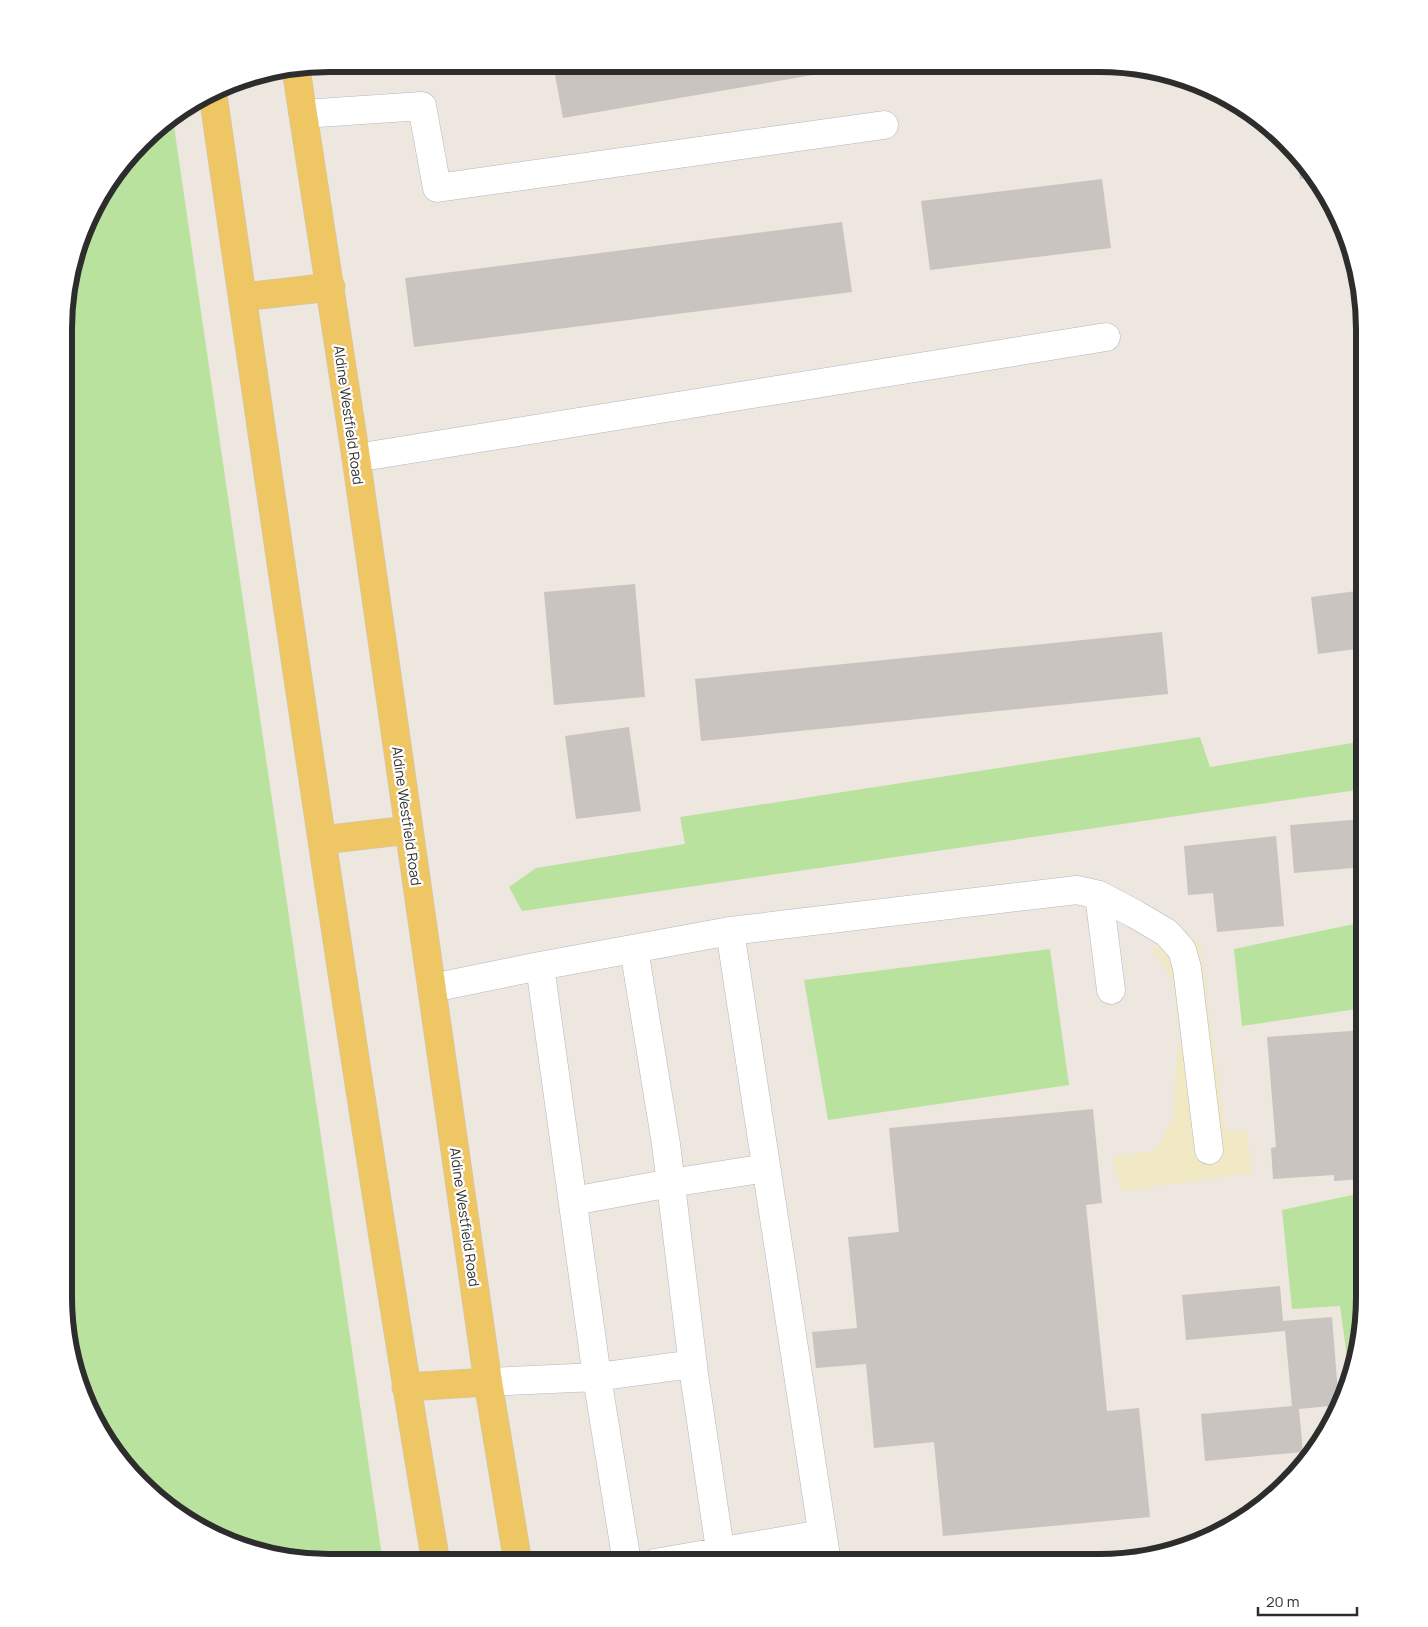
<svg xmlns="http://www.w3.org/2000/svg" width="1428" height="1627" font-family="Manrope,sans-serif">
<style>
.green{fill:#b9e29e}
.sand{fill:#f1e8c4}
.building{fill:#c9c4bf}
.lines{fill:none;stroke-linecap:round;stroke-linejoin:round}
.minor-casing{stroke:#b3b6bf;stroke-width:29}
.major-casing{stroke:#c8c8c8;stroke-width:29}
.minor{stroke:#fff;stroke-width:28}
.major{stroke:#eec664;stroke-width:28}
.labels{text-anchor:middle;dominant-baseline:central;stroke-width:4.5;stroke-linejoin:round;paint-order:stroke}
.street-label{font-size:14px;fill:#2d2d2d;stroke:#fff}
.rim{fill:none;stroke:#2d2d2d;stroke-width:6}
</style>
<rect width="100%" height="100%" fill="#eee7df"/>
<path class="green" d="M173,119L383,1563H312L260,1554L197,1528L142,1486L108,1445L78,1383L64,1315L66,294L99,197L154,129Z
M1200,737L1210,767L1364,741V789L522,911L509,887L536,868L685,844L680,817Z
M1364,922V1008L1242,1026L1234,949Z
M1050,949L1069,1085L828,1120L804,980Z
M1352,1195L1364,1196V1315L1355,1367L1350,1379L1340,1306L1292,1309L1282,1210Z"/>
<path class="sand" d="M1200,942L1225,1130L1247,1132L1252,1173L1121,1191L1113,1158L1152,1151L1160,1143L1174,1115L1176,1069L1180,1035L1172,978L1151,948Z"/>
<path class="building" d="M553,64L865,65V66L563,118Z
M1297,159L1315,177L1300,179Z
M1102,179L1111,248L930,270L921,201Z
M842,222L852,292L414,347L405,278Z
M635,584L645,697L554,705L544,592Z
M1364,590V648L1318,654L1311,597Z
M1162,632L1168,694L701,741L695,679Z
M629,727L641,811L576,819L565,736Z
M1364,819V867L1294,873L1290,825Z
M1276,836L1284,926L1217,932L1213,893L1188,895L1184,846Z
M1364,1030V1179L1334,1181V1175L1273,1179L1271,1148L1276,1147L1267,1037Z
M1093,1109L1102,1203L1086,1205L1107,1411L1139,1408L1150,1517L943,1536L934,1442L874,1448L866,1364L816,1368L812,1332L857,1328L848,1237L899,1232L889,1128Z
M1280,1286L1283,1321L1332,1317L1339,1405L1299,1409L1303,1452L1205,1461L1201,1414L1292,1406L1285,1331L1186,1340L1182,1295Z"/>
<g class="lines">
<defs>
<path id="minor" d="M303,114L422,106L437,188L884,125
M356,458L1106,337
M1099,895L1111,990
M730,931L1077,890L1099,895L1135,914L1167,933L1182,950L1187,968L1209,1150
M634,949L666,1144L694,1374L722,1563
M540,966L730,931L827,1563
M432,988L540,966L597,1377L488,1382
M573,1201L671,1183L766,1168
M627,1563L597,1377L693,1364
M655,1563L822,1534"/>
<path id="major" d="M296,69L356,458L488,1382L518,1563
M213,95C284,585 354,1075 436,1563
M243,297L331,287
M322,840L409,830
M406,1387L488,1382"/>
</defs>
<use href="#minor" class="minor-casing"/>
<use href="#major" class="major-casing"/>
<use href="#minor" class="minor"/>
<use href="#major" class="major"/>
</g>
<g class="labels">
<g class="street-label">
<text transform="translate(349 415) rotate(82)">Aldine Westfield Road</text>
<text transform="translate(407 816) rotate(82)">Aldine Westfield Road</text>
<text transform="translate(465 1217) rotate(82)">Aldine Westfield Road</text>
</g>
</g>
<path d="M0 0H1428V1627H0ZM329 72H1099A257 257 0 0 1 1356 329V1297A257 257 0 0 1 1099 1554H329A257 257 0 0 1 72 1297V329A257 257 0 0 1 329 72Z" fill="#fff" fill-rule="evenodd"/>
<path class="rim" d="M329 72H1099A257 257 0 0 1 1356 329V1297A257 257 0 0 1 1099 1554H329A257 257 0 0 1 72 1297V329A257 257 0 0 1 329 72Z"/>
<path d="M1258 1607v8h99v-8" fill="none" stroke="#2d2d2d" stroke-width="2.5"/>
<text x="1266" y="1607" font-size="15" fill="#2d2d2d" stroke="#ffffff" stroke-width="4" paint-order="stroke">20 m</text>
</svg>
